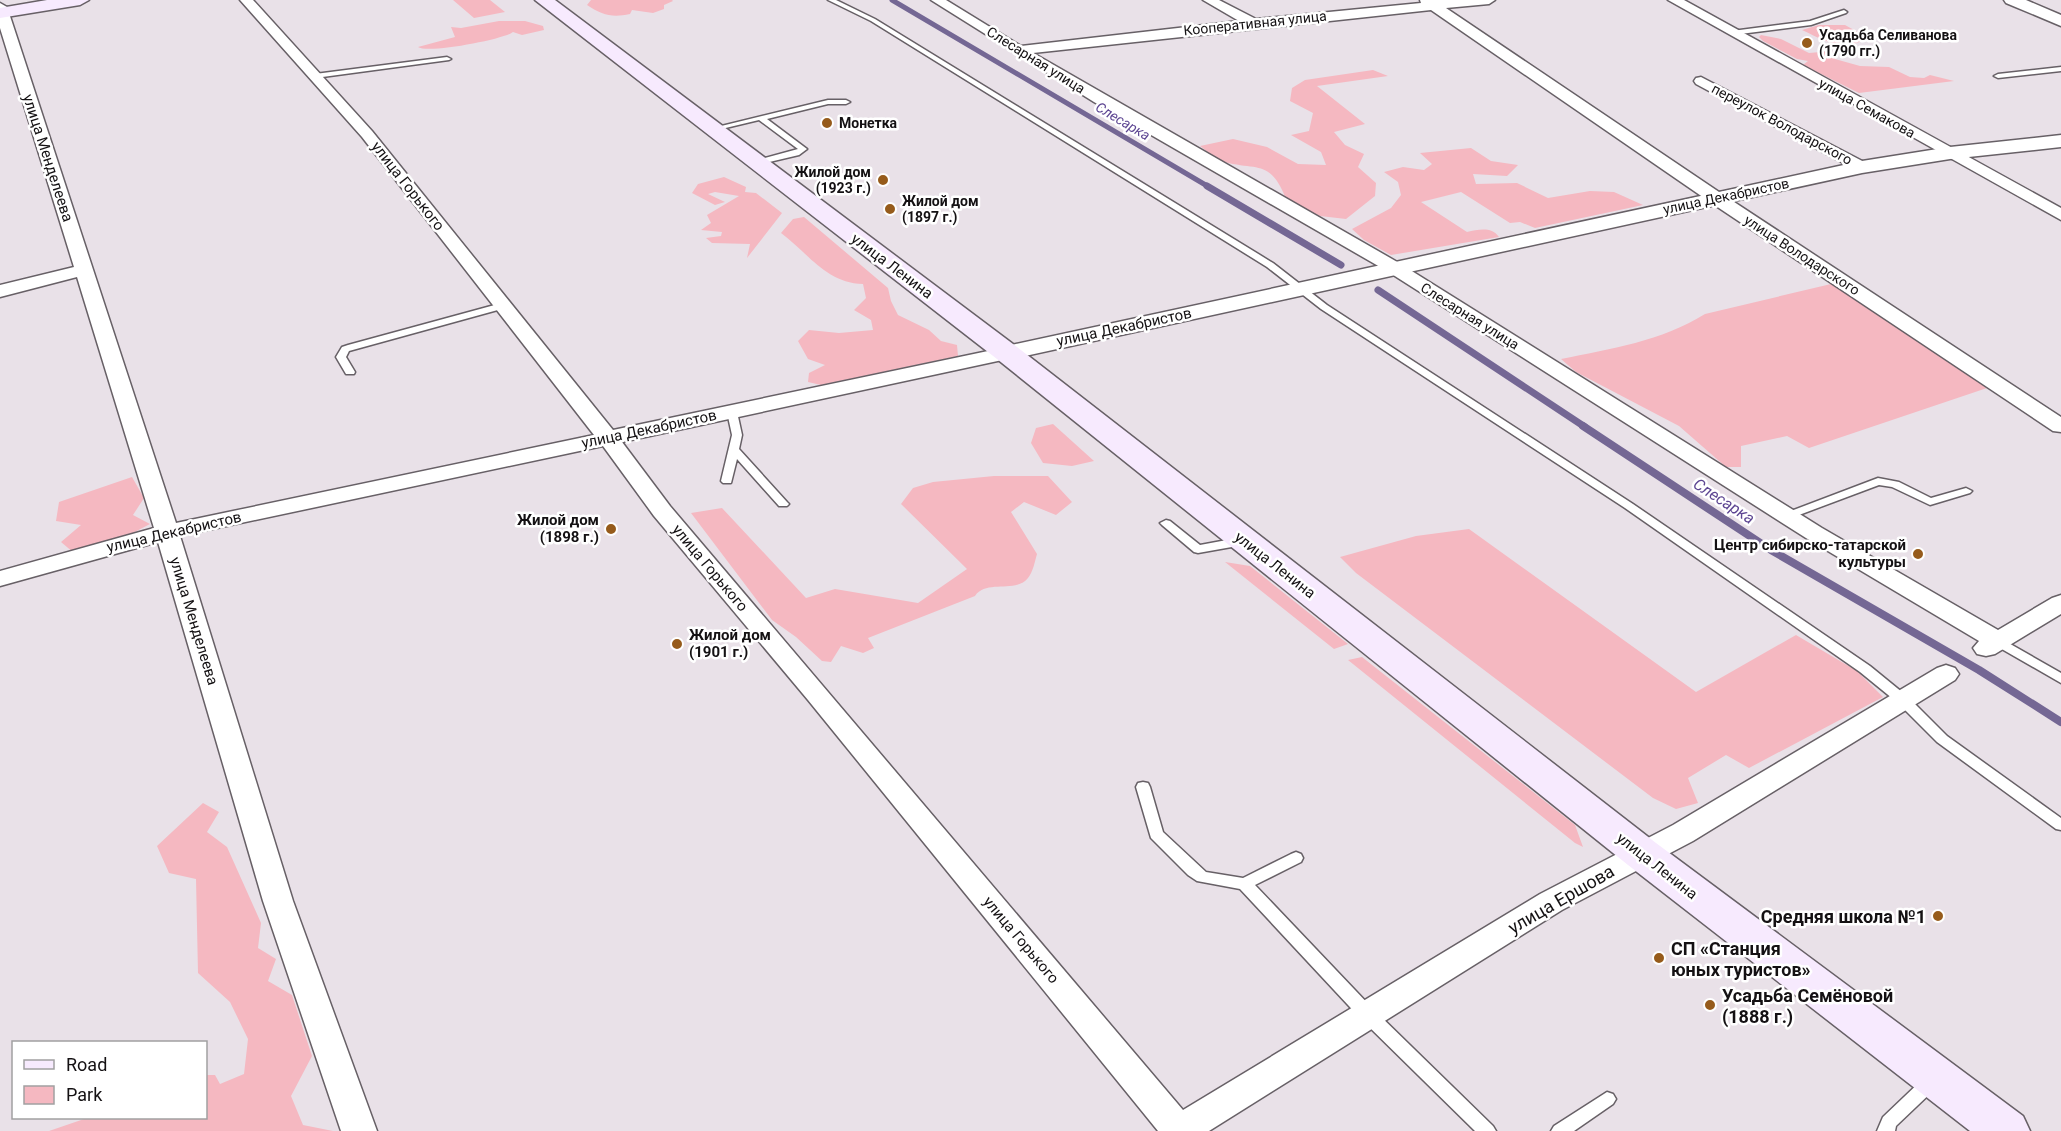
<svg xmlns="http://www.w3.org/2000/svg" width="2061" height="1131" font-family="Roboto,sans-serif">
<style>
.green{fill:#f5b8c1}
.lines{fill:none;stroke-linecap:round;stroke-linejoin:round}
.stream-far2{stroke:#746794;stroke-width:5}
.stream-far1{stroke:#746794;stroke-width:7}
.stream{stroke:#746794;stroke-width:8}
.service-casing{stroke:#676066;stroke-width:3}
.minor-casing{stroke:#676066;stroke-width:3}
.tertiary-casing{stroke:#676066;stroke-width:3}
.secondary-casing{stroke:#676066;stroke-width:3}
.service{fill:#fff;fill-rule:evenodd}
.minor{fill:#fff;fill-rule:evenodd}
.tertiary{fill:#fff;fill-rule:evenodd}
.secondary{fill:#f7eafe;fill-rule:evenodd}
.poi-dot{fill:#965b1b;stroke:#fff;stroke-width:2}
.labels{text-anchor:middle;dominant-baseline:central;stroke-width:5;stroke-linejoin:round;paint-order:stroke}
.far-street-label{font-size:14px;fill:#141113;stroke:#fff}
.far-poi-label{font-size:14px;font-weight:bold;fill:#141113;stroke:#fff;text-anchor:start}
.far-water-label{font-size:14px;font-style:italic;fill:#5d4592;stroke:#fff}
.street-label{font-size:15px;fill:#141113;stroke:#fff}
.poi-label{font-size:15px;font-weight:bold;fill:#141113;stroke:#fff;text-anchor:end}
.water-label{font-size:16px;font-style:italic;fill:#5d4592;stroke:#fff}
.near-street-label{font-size:18px;fill:#141113;stroke:#fff}
.near-poi-label{font-size:18px;font-weight:bold;fill:#141113;stroke:#fff;text-anchor:start}
</style>
<rect width="100%" height="100%" fill="#e9e1e8"/>
<path class="green" d="M453,0H490L505,12L474,18Z
M591,0H672L673,1L664,5V9L653,13L632,10L630,14C612,18 602,15 587,5Z
M499,21H525L543,26L544,30L522,35L513,32C505,39 428,54 418,47L455,37L451,27L461,28Z
M1819,25H1845L1872,40C1864,40 1860,42 1853,44C1834,47 1819,38 1802,30Z
M1761,35L1781,39L1809,53L1832,51L1835,59L1860,66L1889,67L1910,77L1924,78L1930,75L1954,81L1859,93L1803,65L1808,61L1797,59L1763,41L1759,37Z
M1373,70L1388,76L1317,86L1365,124L1334,132L1345,145L1364,154L1358,167L1376,183L1375,196L1346,219L1320,216L1287,201C1270,159 1260,171 1224,162C1215,160 1207,151 1200,146L1233,139L1267,147L1298,164L1326,165L1321,152L1291,135L1309,131L1313,113L1290,101L1292,88L1305,80Z
M1471,148L1491,161L1518,165L1507,176L1473,174L1476,184L1517,183L1548,198L1590,191L1614,192L1643,205L1535,228L1520,222L1510,223L1461,192L1421,202L1467,232C1478,230 1491,226 1499,237L1391,255L1364,240L1352,229L1391,208L1401,195L1398,182L1384,172L1403,167L1424,170L1432,164L1420,153Z
M724,177L746,187L745,192L756,193L782,213L747,258L750,244L712,243L706,238L721,236L722,232L701,230L711,223L707,215L739,196L715,192L708,194L725,202L715,205L692,193L698,184Z
M804,217L888,288L891,301L898,315L929,330L941,341L957,345L958,356L821,385L808,382L809,373L825,365L808,359L798,341L809,330L839,333L873,330L871,320L854,310L866,298L863,284C826,283 808,253 781,233L793,219Z
M1831,284L1990,387L1809,448L1787,436L1741,446V467H1726L1679,426L1576,372L1561,359C1610,349 1662,341 1705,314Z
M1053,424L1094,461L1072,466L1043,463L1031,443L1036,428Z
M994,476H1048L1072,502L1056,515L1024,502L1011,512L1037,554C1035,561 1033,572 1028,578C1015,594 987,579 975,596L868,638L874,648L863,653L841,646L831,662L822,661L796,637L772,620L691,513L722,508L806,598L835,589L918,603L967,569L901,504L913,488L933,482Z
M132,477L144,498L133,515L150,524L129,535L74,553L61,542L81,525L56,521L59,502Z
M1469,529L1696,692L1796,635L1857,671L1883,697L1749,768L1726,755L1688,778L1698,803L1676,809L1653,798L1356,573L1340,557L1416,536Z
M1225,562L1250,566L1348,644L1334,649Z
M1362,657L1575,825L1583,847L1575,843L1348,660Z
M203,803L219,812L207,832L227,847L261,923L258,948L276,959L268,981L292,995L312,1056L291,1096L303,1125L333,1131H49L87,1118H206V1075H215L220,1084L244,1074L248,1039L230,1002L198,973L196,879L169,873L157,846Z"/>
<g class="lines">
<path class="stream-far2" d="M892,0L1209,187"/>
<path class="stream-far1" d="M1207,186L1341,265
M1378,290L1585,427"/>
<path class="stream" d="M1583,426L1771,550L1979,670L2061,722"/>
<defs>
<path id="service" d="M828,0H836L875,19L1273,263L1327,305L1633,504L1870,666L1908,697L1947,736L2061,818V830L2056,829L1937,742L1898,703L1860,672L1625,508L1321,309L1267,267L871,21Z
M1844,10L1847,12L1846,13L1811,25L1732,35L1729,33L1732,31L1810,21Z
M447,57L451,59L449,60L315,78L311,76L315,74Z
M2061,67V71L1998,78L1994,76L1998,74Z
M828,100H846L850,102L846,104H828L767,119L807,149L799,155L757,165L753,163L754,161L798,149L759,120L713,131L709,129Z
M502,303L507,306L505,308L349,351L346,357L355,372L354,374H346L336,357L342,347L348,345Z
M732,409L737,412L742,435L739,449L787,502L789,504L787,506H779L737,459L731,483H723L721,481L732,435L727,412Z
M1878,478L1899,482L1931,498L1966,488L1972,491L1970,493L1930,505L1892,487L1879,485L1791,518H1783L1781,516L1783,514Z
M1166,520L1170,521L1200,545L1243,537L1249,541L1243,545L1198,553L1194,552L1162,525L1160,523Z
M1998,637L2061,673V683L1993,644L1992,641L1993,638Z
M1143,782L1148,783L1150,787L1163,832L1206,872L1243,878L1291,854L1296,852L1301,854L1303,858L1301,862L1255,885L1374,1010L1493,1126L1496,1131H1475L1362,1020L1240,889L1197,881L1188,875L1151,838L1136,787L1138,783Z
M1931,1075L1937,1077L1940,1082L1937,1087L1896,1126L1895,1131H1877L1883,1117L1925,1077Z
M1607,1092L1613,1094L1616,1099L1613,1104L1574,1131H1551L1554,1126Z"/>
<path id="minor" d="M240,0H253L372,131L613,430L1007,347L1014,349L1017,353L1014,357L1007,359L622,442L670,506L1183,1110L1540,894L1673,825L1937,668L1946,665L1955,668L1959,674L1955,680L1693,841L1562,910L1209,1131H1158L808,700L654,516L603,446L180,536L293,901L377,1131H341L263,901L158,542L0,586V571L154,528L77,277L0,297V285L74,267L0,28V3L7,7L176,523L594,435L362,137Z
M931,0H946L1021,46L1239,21L1203,0H1219L1256,19L1421,3L1420,0H1495L1489,4L1446,8L1722,194L2061,417V432L2053,431L1710,202L1431,10L1033,53L1399,263L1822,528L1998,630L2052,598L2061,595V614L1995,654L1986,656L1977,654L1973,648L1979,641L1806,538L1387,271L1094,102Z
M1668,0H1684L2061,208V220Z
M1701,77L1868,164L1870,167L1862,172L1856,170L1696,84L1694,81L1696,78Z"/>
<path id="tertiary" d="M2004,0H2026L2061,15V26L2006,3Z
M2061,135V147L1950,159L1862,173L1007,360L998,358L995,353L998,348L1007,346L1862,161L1950,147Z"/>
<path id="secondary" d="M47,0H89L80,5L0,18V8Z
M535,0H555L1017,347L1656,843L2023,1116L2030,1131H1970L1628,865L997,359Z"/>
</defs>
<use href="#service" class="service-casing"/>
<use href="#minor" class="minor-casing"/>
<use href="#tertiary" class="tertiary-casing"/>
<use href="#secondary" class="secondary-casing"/>
<use href="#service" class="service"/>
<use href="#minor" class="minor"/>
<use href="#tertiary" class="tertiary"/>
<use href="#secondary" class="secondary"/>
</g>
<g class="poi-dot">
<circle cx="1807" cy="43" r="6"/>
<circle cx="827" cy="123" r="6"/>
<circle cx="883" cy="180" r="6"/>
<circle cx="890" cy="209" r="6"/>
<circle cx="611" cy="529" r="6"/>
<circle cx="1918" cy="554" r="6"/>
<circle cx="677" cy="644" r="6"/>
<circle cx="1938" cy="916" r="6"/>
<circle cx="1659" cy="958" r="6"/>
<circle cx="1710" cy="1005" r="6"/>
</g>
<g class="labels">
<g class="far-street-label">
<text transform="translate(1255 23) rotate(-6)">Кооперативная улица</text>
<text transform="translate(1036 60) rotate(32)">Слесарная улица</text>
<text transform="translate(1867 108) rotate(29)">улица Семакова</text>
<text transform="translate(1782 124) rotate(28)">переулок Володарского</text>
<text transform="translate(1726 196) rotate(-12)">улица Декабристов</text>
<text transform="translate(1802 255) rotate(33)">улица Володарского</text>
<text transform="translate(1470 316) rotate(32)">Слесарная улица</text>
</g>
<g class="far-poi-label">
<text x="1819" y="35">Усадьба Селиванова<tspan x="1819" dy="16">(1790 гг.)</tspan></text>
<text x="839" y="123">Монетка</text>
<text x="871" y="172" text-anchor="end">Жилой дом<tspan x="871" dy="16">(1923 г.)</tspan></text>
<text x="902" y="201">Жилой дом<tspan x="902" dy="16">(1897 г.)</tspan></text>
</g>
<g class="far-water-label">
<text transform="translate(1123 121) rotate(31)">Слесарка</text>
</g>
<g class="street-label">
<text transform="translate(48 158) rotate(72)">улица Менделеева</text>
<text transform="translate(408 186) rotate(52)">улица Горького</text>
<text transform="translate(892 266) rotate(37)">улица Ленина</text>
<text transform="translate(1124 327) rotate(-12)">улица Декабристов</text>
<text transform="translate(649 429) rotate(-12)">улица Декабристов</text>
<text transform="translate(174 532) rotate(-13)">улица Декабристов</text>
<text transform="translate(1275 565) rotate(38)">улица Ленина</text>
<text transform="translate(710 568) rotate(50)">улица Горького</text>
<text transform="translate(194 621) rotate(73)">улица Менделеева</text>
<text transform="translate(1657 866) rotate(38)">улица Ленина</text>
<text transform="translate(1021 940) rotate(50)">улица Горького</text>
</g>
<g class="poi-label">
<text x="599" y="520">Жилой дом<tspan x="599" dy="17">(1898 г.)</tspan></text>
<text x="1906" y="545">Центр сибирско-татарской<tspan x="1906" dy="17">культуры</tspan></text>
<text x="689" y="635" text-anchor="start">Жилой дом<tspan x="689" dy="17">(1901 г.)</tspan></text>
</g>
<g class="water-label">
<text transform="translate(1724 501) rotate(33)">Слесарка</text>
</g>
<g class="near-street-label">
<text transform="translate(1561 899) rotate(-30)">улица Ершова</text>
</g>
<g class="near-poi-label">
<text x="1926" y="916" text-anchor="end">Средняя школа №1</text>
<text x="1671" y="948">СП «Станция<tspan x="1671" dy="21">юных туристов»</tspan></text>
<text x="1722" y="995">Усадьба Семёновой<tspan x="1722" dy="21">(1888 г.)</tspan></text>
</g>
</g>
<rect x="12" y="1041" width="195" height="78" fill="#ffffff" stroke="#a1a0a1" stroke-width="1.5"/>
<rect x="24" y="1060" width="30" height="9" fill="#f7eafe" stroke="#a1a0a1" stroke-width="1.5"/>
<text x="66" y="1071" font-size="18" fill="#141113">Road</text>
<rect x="24" y="1086" width="30" height="18" fill="#f5b8c1" stroke="#a1a0a1" stroke-width="1.5"/>
<text x="66" y="1101" font-size="18" fill="#141113">Park</text>
</svg>
